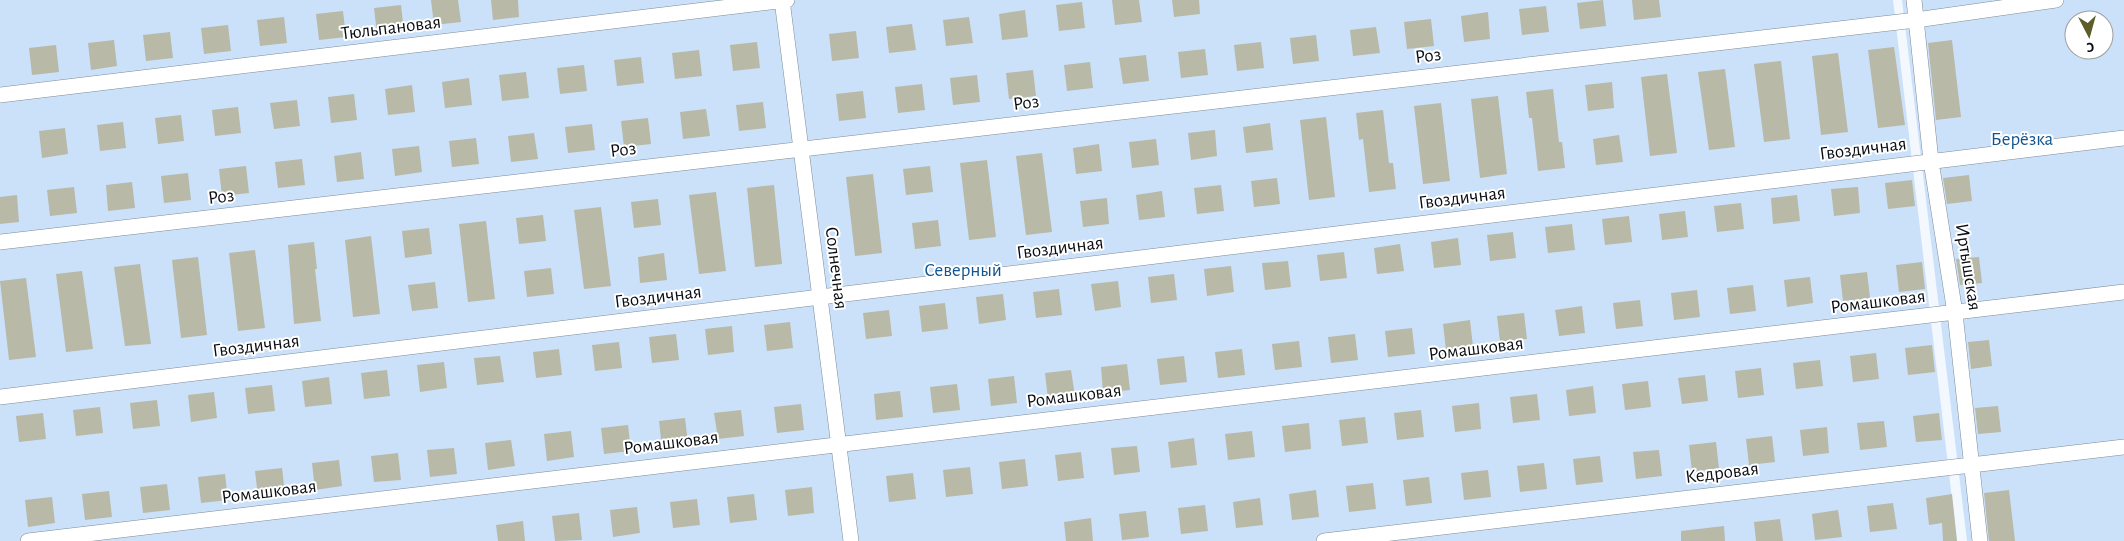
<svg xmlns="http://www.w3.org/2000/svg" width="2124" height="541" font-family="'Alegreya Sans',sans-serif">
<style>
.green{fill:#cbe1fa;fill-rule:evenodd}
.building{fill:#b8b9a7}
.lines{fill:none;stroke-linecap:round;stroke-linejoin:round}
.street-casing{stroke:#7e8b98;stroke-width:16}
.street{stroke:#fff;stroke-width:15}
.labels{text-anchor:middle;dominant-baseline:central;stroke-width:4;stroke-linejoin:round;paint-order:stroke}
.street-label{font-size:19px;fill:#090d12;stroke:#fff}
.park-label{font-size:19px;fill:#11548f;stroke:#fff}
</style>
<rect width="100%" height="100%" fill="#f3f8fe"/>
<path class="green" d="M0,0H1893L1957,541H0Z
M1902,0H2124V541H1967ZM2074,20H2104V50H2074Z"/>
<path class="building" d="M431,0H458L461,22L434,25Z
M491,0H518L519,17L493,20Z
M1112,0H1139L1142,22L1115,25Z
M1172,0H1199L1200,14L1174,17Z
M1603,0L1606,26L1580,29L1577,3Z
M1632,0H1659L1661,17L1634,20Z
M1082,2L1085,28L1059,31L1056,5Z
M401,5L404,31L377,34L374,8Z
M1546,6L1549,32L1522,35L1519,9Z
M1025,10L1028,37L1002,40L999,14Z
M343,11L346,37L319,40L316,14Z
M1488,12L1490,39L1464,42L1461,16Z
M284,17L287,43L260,46L257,20Z
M969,17L973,43L946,46L943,20Z
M1431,19L1434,46L1407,49L1404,22Z
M912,24L916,50L889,53L886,27Z
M228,25L231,51L204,54L201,28Z
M1376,27L1380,53L1353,56L1350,30Z
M856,31L859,58L832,61L829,34Z
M170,32L173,58L146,61L143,35Z
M1316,35L1319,61L1293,64L1290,38Z
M114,40L117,66L91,70L88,43Z
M1952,40L1961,117L1936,120L1928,43Z
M757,42L760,68L733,71L730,45Z
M1261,42L1264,68L1237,71L1234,45Z
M56,45L59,72L32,75L29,48Z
M1894,47L1905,125L1878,128L1868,50Z
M1205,49L1208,75L1181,78L1178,52Z
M699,50L702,76L675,79L672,53Z
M1838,53L1848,132L1821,135L1812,56Z
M1146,55L1149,81L1123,84L1119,58Z
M641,57L644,83L617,86L614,60Z
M1781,61L1790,139L1764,142L1754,64Z
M1090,62L1093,88L1067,91L1064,65Z
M584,65L587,91L560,94L557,68Z
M1725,69L1735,147L1709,150L1698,72Z
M1033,70L1036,96L1009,99L1006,73Z
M526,72L529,98L502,101L499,75Z
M1667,74L1677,153L1650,156L1641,77Z
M977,75L980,102L953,105L950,78Z
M469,78L472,105L445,108L442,82Z
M1612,82L1614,108L1588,111L1585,85Z
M922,84L925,110L898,113L895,87Z
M412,85L415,112L388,115L385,89Z
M1553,89L1559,142H1562L1565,168L1538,171L1532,118H1529L1526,92Z
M863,91L866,118L839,121L836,94Z
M354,94L357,120L331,123L328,97Z
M1498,96L1507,174L1480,178L1471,99Z
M297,100L300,126L274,129L270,103Z
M763,102L766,128L739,131L736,105Z
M1441,103L1450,181L1423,184L1414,106Z
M238,107L241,133L215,136L212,110Z
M706,109L710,136L683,139L680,112Z
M1383,110L1389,163H1393L1396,189L1369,192L1363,139L1359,140L1356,113Z
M181,115L184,141L158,144L155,118Z
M1326,117L1335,197L1309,200L1300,120Z
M648,118L651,144L624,147L621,121Z
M123,122L126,148L100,151L97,125Z
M1270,123L1273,150L1246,153L1243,127Z
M592,124L595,150L568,153L565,127Z
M65,128L68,154L42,158L39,131Z
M1215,130L1217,156L1191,160L1188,133Z
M534,133L538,159L511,162L508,136Z
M1619,135L1623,162L1596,165L1593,139Z
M476,138L479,164L452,167L449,141Z
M1156,139L1159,165L1132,168L1129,142Z
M1099,144L1102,171L1076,174L1073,148Z
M419,146L422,172L395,176L392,149Z
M361,152L364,179L337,182L334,156Z
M1042,153L1052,232L1026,235L1016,156Z
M302,159L305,185L278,188L275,162Z
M987,160L996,237L969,240L960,163Z
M246,166L249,193L222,196L219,169Z
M930,166L933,192L906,195L903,169Z
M188,173L191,200L164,203L161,176Z
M873,174L882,253L855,256L846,177Z
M1969,175L1972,201L1947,204L1943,178Z
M1277,178L1280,204L1254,207L1251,181Z
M1912,180L1915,206L1888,209L1885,183Z
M132,182L135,208L108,211L106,185Z
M774,185L782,264L755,267L747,188Z
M1221,185L1224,211L1197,214L1194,188Z
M74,187L77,213L50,216L47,190Z
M1858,187L1860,213L1834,216L1831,189Z
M1162,191L1165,217L1139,220L1136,195Z
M716,192L726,271L699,274L689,195Z
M17,195L19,222L0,224V197Z
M1797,195L1800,221L1773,224L1771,198Z
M1107,198L1109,224L1083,227L1080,201Z
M658,199L661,225L634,228L631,202Z
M1741,203L1744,229L1717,232L1714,206Z
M601,207L611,286L584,289L574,210Z
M1685,211L1688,237L1662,240L1659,214Z
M543,215L546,241L519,244L516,218Z
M1629,216L1632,242L1605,245L1602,219Z
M938,220L941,246L915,249L912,223Z
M486,221L495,299L468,302L459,224Z
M1572,224L1575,250L1548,253L1545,227Z
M429,228L432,254L405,258L402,231Z
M1513,232L1516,258L1490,261L1487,235Z
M371,236L380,314L353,317L345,240Z
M1458,238L1461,265L1434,268L1431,242Z
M314,242L317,269H315L321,321L294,324L288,245Z
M1400,244L1404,271L1377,274L1374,248Z
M255,250L265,328L238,331L229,253Z
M1344,252L1347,278L1320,281L1317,255Z
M664,253L667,280L640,283L638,257Z
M198,257L207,335L181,338L172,260Z
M1979,257L1982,283L1960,285L1956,259Z
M1288,261L1291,287L1265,290L1262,263Z
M1922,262L1925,289L1899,292L1896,265Z
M140,264L151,344L125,346L114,267Z
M1231,266L1234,292L1207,296L1204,269Z
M551,268L554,294L527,297L524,271Z
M82,271L93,349L66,352L56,274Z
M1867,272L1870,298L1843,301L1840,275Z
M1174,274L1177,300L1151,303L1148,277Z
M1810,277L1813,303L1787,307L1784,280Z
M26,278L36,357L9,360L0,281Z
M1118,281L1121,307L1095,311L1091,284Z
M435,282L438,308L412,311L408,285Z
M1753,285L1756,311L1730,314L1727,288Z
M1059,289L1062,315L1036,318L1033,292Z
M1697,290L1700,317L1674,320L1671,293Z
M1003,294L1006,320L979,324L976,297Z
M1640,300L1643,326L1616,329L1613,303Z
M945,303L948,329L922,332L919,306Z
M1582,306L1585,333L1559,336L1555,310Z
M889,310L892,336L866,339L863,313Z
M1524,313L1527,339L1500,342L1497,316Z
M1470,320L1473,347L1446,350L1443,324Z
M790,322L793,348L767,351L764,325Z
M732,326L734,352L708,355L705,329Z
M1412,328L1415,354L1388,357L1385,331Z
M676,334L679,360L652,363L649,337Z
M1355,334L1358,360L1331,363L1328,337Z
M1989,340L1992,366L1971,369L1968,342Z
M1299,341L1302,367L1275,370L1272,344Z
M619,342L622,368L595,371L592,345Z
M1932,345L1935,372L1908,375L1905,348Z
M559,349L562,375L536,378L533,352Z
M1242,349L1245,375L1218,378L1215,352Z
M1876,353L1879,379L1853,382L1850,356Z
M500,356L504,382L477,385L474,358Z
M1184,356L1187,382L1160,385L1157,359Z
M1820,360L1823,386L1796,389L1793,363Z
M444,362L447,388L420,392L417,365Z
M1127,364L1130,390L1103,393L1101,367Z
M1761,368L1764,395L1738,398L1735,371Z
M387,370L390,396L364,399L361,373Z
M1071,370L1075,396L1048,399L1045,373Z
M1705,375L1708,401L1682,404L1678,378Z
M1014,376L1017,403L991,406L988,379Z
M329,377L332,404L305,407L302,381Z
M1648,381L1651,407L1625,410L1622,384Z
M957,384L960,410L933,413L930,387Z
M272,385L275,411L248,414L245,388Z
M1593,386L1596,413L1569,416L1566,390Z
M900,391L903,417L876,420L874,394Z
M214,392L217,418L191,422L188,395Z
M1537,394L1540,420L1513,423L1510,397Z
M157,400L160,426L133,429L130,403Z
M1479,403L1481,429L1455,432L1452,406Z
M801,404L804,430L777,433L774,407Z
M1998,406L2001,432L1978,434L1975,408Z
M100,407L103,433L76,436L73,410Z
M741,410L744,436L718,439L714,413Z
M1421,410L1424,437L1397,440L1394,413Z
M43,413L46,439L19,442L16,416Z
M1939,413L1942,440L1916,442L1913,416Z
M1365,417L1368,443L1342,446L1339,420Z
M685,418L688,444L662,448L659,421Z
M1884,421L1887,447L1860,450L1857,423Z
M1309,423L1311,449L1285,452L1282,426Z
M628,425L631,451L604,454L601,428Z
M1827,427L1829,453L1803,456L1800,430Z
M571,431L574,457L547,461L544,434Z
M1252,431L1255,457L1228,460L1225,434Z
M1772,436L1775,462L1749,465L1746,439Z
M1194,438L1197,465L1171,468L1168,442Z
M511,440L515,466L488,470L485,443Z
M1716,442L1719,468L1692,472L1689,445Z
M1137,446L1140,472L1114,475L1111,448Z
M454,448L457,474L430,477L427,450Z
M1659,450L1662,476L1636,479L1633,452Z
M1081,452L1084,478L1058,481L1055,455Z
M398,453L401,480L374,482L371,456Z
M1600,456L1603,482L1576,485L1573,459Z
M1025,459L1028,486L1002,489L999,462Z
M339,460L342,486L315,490L312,463Z
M1544,463L1547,489L1520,492L1517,466Z
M970,467L973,494L946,497L943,470Z
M282,468L285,494L258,497L255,471Z
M1488,470L1491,497L1464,500L1461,473Z
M913,473L916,499L889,502L886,476Z
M225,474L228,500L201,503L198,477Z
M1429,477L1432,503L1406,506L1403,480Z
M1373,483L1376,509L1349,512L1346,486Z
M167,484L170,510L143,513L140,487Z
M812,487L814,513L788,516L785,490Z
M1316,490L1319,517L1292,520L1289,494Z
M2009,490L2015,541H1989L1984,493Z
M109,491L112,517L85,520L82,494Z
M754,494L757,520L730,523L727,497Z
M1952,494L1957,541H1943L1942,523L1929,525L1926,498Z
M52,497L55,523L28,527L25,500Z
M1260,498L1263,525L1236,528L1233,502Z
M697,499L700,525L673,528L670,502Z
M1893,503L1897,529L1870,532L1867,506Z
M1205,505L1208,531L1181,534L1178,508Z
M637,507L640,533L613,537L610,510Z
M1838,510L1842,537L1815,540L1812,514Z
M1146,511L1149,537L1122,540L1119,514Z
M579,513L582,540L555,541L552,516Z
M1091,518L1093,541H1066L1064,522Z
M1780,519L1783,541H1756L1754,522Z
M523,521L525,541H498L496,525Z
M1724,526L1725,541H1681V531Z"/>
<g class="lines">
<defs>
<path id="street" d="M782,0L851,541
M1914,0L1931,161L1955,313L1980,541
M0,95L787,0
M0,242L1916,20L2056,0
M0,397L2124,138
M28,541L2124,292
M1324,541L2124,447"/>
</defs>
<use href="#street" class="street-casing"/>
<use href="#street" class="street"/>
</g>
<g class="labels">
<g class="street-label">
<text transform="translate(391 28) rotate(-7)">Тюльпановая</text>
<text transform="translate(1428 56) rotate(-7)">Роз</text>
<text transform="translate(1026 103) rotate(-7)">Роз</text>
<text transform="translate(1863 149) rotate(-7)">Гвоздичная</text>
<text transform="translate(623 150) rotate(-7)">Роз</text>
<text transform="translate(221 197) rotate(-7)">Роз</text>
<text transform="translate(1462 198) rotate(-7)">Гвоздичная</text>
<text transform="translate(1060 248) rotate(-7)">Гвоздичная</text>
<text transform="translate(1968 267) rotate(81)">Иртышская</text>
<text transform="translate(836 268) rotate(83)">Солнечная</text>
<text transform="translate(658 297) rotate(-7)">Гвоздичная</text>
<text transform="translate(1878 302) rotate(-7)">Ромашковая</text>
<text transform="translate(256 346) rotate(-7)">Гвоздичная</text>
<text transform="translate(1476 349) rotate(-7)">Ромашковая</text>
<text transform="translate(1074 396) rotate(-7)">Ромашковая</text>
<text transform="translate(671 443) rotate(-7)">Ромашковая</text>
<text transform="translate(1722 473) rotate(-7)">Кедровая</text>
<text transform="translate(269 492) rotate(-7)">Ромашковая</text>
</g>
<g class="park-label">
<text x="2022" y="139">Берёзка</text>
<text x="963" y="270">Северный</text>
</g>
</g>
<g transform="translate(2089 35) rotate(174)"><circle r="24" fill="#ffffff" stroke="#9d9ea0"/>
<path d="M0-4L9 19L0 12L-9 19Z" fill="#5c5d2b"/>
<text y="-8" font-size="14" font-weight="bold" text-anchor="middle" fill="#090d12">С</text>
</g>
</svg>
